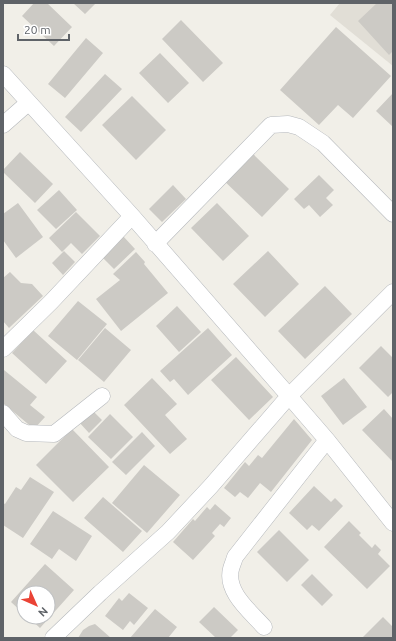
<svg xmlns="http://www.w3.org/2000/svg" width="396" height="641" font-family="Ubuntu,sans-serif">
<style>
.education{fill:#e1ded6}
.building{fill:#cccac5}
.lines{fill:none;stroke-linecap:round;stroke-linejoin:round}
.street-casing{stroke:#b5b8bc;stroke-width:17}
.street{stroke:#fff;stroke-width:16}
</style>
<rect width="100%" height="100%" fill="#f1efe8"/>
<path class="education" d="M340,3H393V66L330,15Z"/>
<path class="building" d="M34,3H47L72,27L54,46L22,16Z
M73,3H96L85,14Z
M377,3H393V51L389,55L358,21Z
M181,20L223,63L203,82L162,39Z
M336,27L391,76L353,118L338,105L319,125L280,90Z
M86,38L103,53L65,98L48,84Z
M160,53L189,83L168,103L139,73Z
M105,74L122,89L81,132L65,117Z
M393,93V127L376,111Z
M132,96L166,130L136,160L102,125Z
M249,150L289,189L262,217L221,178Z
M20,152L53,184L35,203L3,172V170Z
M319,175L334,190L326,198L333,205L320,217L309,205L304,209L294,199Z
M173,185L186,199L162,222L149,209Z
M59,190L77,210L56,229L37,210Z
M18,203L43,237L16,258L3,240V214Z
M217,203L249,236L223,261L191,228Z
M76,212L100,236L82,254L71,243L62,252L49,238Z
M123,236L135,249L114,269L101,256Z
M64,251L75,262L63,275L52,263Z
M268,251L299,284L265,317L233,284Z
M136,252L145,262L144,264L168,293L121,331L96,299L120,280L113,274Z
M10,272L21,283L32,284L43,296L9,328L3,321V278Z
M325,286L352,314L305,359L278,331Z
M78,301L107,324L77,360L48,336Z
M177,306L201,332L179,352L156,326Z
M105,328L131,350L104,382L78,360Z
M208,328L232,355L188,395L174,379L170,382L160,371Z
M33,330L67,361L46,384L12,353Z
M381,346L393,358V392L388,397L359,368Z
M236,357L273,397L249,420L211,380Z
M4,370L37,397L30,405L45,417L34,429L3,403V372Z
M152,378L177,404L165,415L187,439L170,454L124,405Z
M344,378L367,407L343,425L321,396Z
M90,408L102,420L89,433L78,421Z
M384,409L393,419V460L392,461L362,430Z
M110,414L133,437L111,459L88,437Z
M294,419L312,440L271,492L260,483L248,498L240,492L235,497L224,488L245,462L249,466L258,455L262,458Z
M72,429L109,467L73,502L36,465Z
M142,432L155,446L126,475L112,462Z
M144,465L180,495L147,533L112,503Z
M30,477L54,492L23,538L3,525V503L5,504L16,487L21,490Z
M314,486L331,502L335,498L343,506L319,531L312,525L307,530L289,513Z
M103,497L142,531L123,552L84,518Z
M215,504L231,518L224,527L220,524L212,533L215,536L193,560L173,542L193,519L195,521L207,507L210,510Z
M53,511L92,536L76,561L59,549L52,559L30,544Z
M349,521L361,533L359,535L372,548L375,544L381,550L378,554L390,566L367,589L324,547Z
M279,530L309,560L287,582L257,552Z
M45,564L74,590L40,628L28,617H48V593H24V614L11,602Z
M312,574L333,595L322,606L301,585Z
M129,593L148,608L134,625L130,621L123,630L105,616L119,598L122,601Z
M214,607L238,630L230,638H216L199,622Z
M155,609L177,627L168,638H130Z
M383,617L393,627V638H362Z
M95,624L111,638H78L83,630L89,626Z"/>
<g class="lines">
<defs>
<path id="street" d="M3,74L132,216L289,396L327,440L393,523
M3,125L28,103
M155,244L271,125L288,124L299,127L323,143L393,214
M3,349L51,302L132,216
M3,413L17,429L26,433L54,434L102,396
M264,627C251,612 225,592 231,569C232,565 234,561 235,557L327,440
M53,638L100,593L168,532L211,486L289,396L393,292"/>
</defs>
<use href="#street" class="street-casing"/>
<use href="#street" class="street"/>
</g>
<rect width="396" height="641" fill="none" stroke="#5f6368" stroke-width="8"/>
<g transform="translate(36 605) rotate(135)"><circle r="19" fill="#ffffff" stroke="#bfc1c3"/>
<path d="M0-3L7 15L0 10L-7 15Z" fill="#ea4335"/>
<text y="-6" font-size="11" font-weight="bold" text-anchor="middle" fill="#5f6368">N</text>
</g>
<path d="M18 34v6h51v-6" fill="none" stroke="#5f6368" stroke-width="2"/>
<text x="24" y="34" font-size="12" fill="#5f6368" stroke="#ffffff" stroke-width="3" paint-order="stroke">20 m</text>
</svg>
